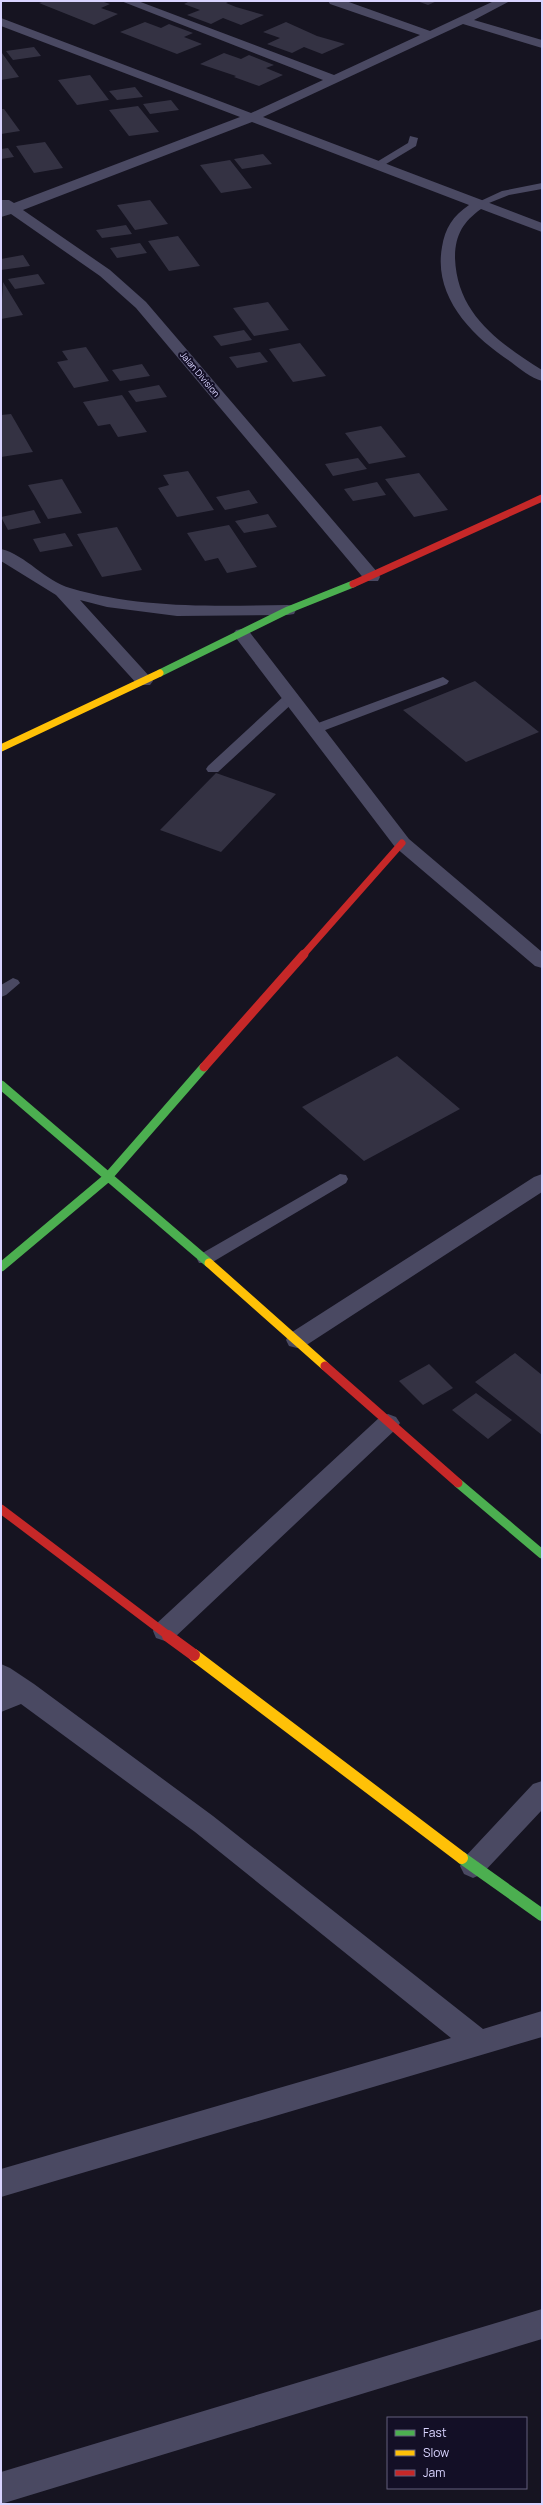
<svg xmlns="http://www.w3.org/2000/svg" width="543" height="2505" font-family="Manrope,sans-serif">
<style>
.building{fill:#343243}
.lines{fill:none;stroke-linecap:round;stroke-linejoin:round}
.lane{fill:#4a4962;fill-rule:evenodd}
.street{fill:#4a4962;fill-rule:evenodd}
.fast-far2{stroke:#4caf50;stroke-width:7}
.fast-far1{stroke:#4caf50;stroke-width:9}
.fast{stroke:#4caf50;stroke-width:12}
.slow-far2{stroke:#ffc107;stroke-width:7}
.slow-far1{stroke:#ffc107;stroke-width:9}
.slow{stroke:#ffc107;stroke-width:12}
.jam-far2{stroke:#c62828;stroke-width:7}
.jam-far1{stroke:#c62828;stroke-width:9}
.jam{stroke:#c62828;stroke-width:12}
.labels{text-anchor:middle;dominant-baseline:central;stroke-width:4;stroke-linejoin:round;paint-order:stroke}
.far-street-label{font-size:9px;fill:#d9d4ff;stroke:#130f26}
</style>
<rect width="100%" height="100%" fill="#161421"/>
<path class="building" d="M45,1H101L110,4L101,8L118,14L94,25L39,3Z
M190,1H226L228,2L226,3L236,7L264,15L241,25L223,18L211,24L187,15L200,10L184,4Z
M417,1H437L428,5Z
M145,22L161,28L169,24L193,33L184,37L202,44L177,54L120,32Z
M286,22L317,36L345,44L322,54L304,47L292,53L267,44L280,38L263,32Z
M34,47L41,56L13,60L6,51Z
M1,53H2L19,77L1,80Z
M224,53L241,59L249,55L274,65L266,68L283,75L259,86L234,77L236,76L200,64Z
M90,75L109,100L77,105L58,80Z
M135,87L143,97L117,100L109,91Z
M171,100L179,110L150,114L143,104Z
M138,106L159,132L129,136L109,110Z
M1,109H4L20,131L1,134Z
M45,142L63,168L34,173L16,146Z
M8,148L14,157L1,159V149Z
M263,154L272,164L242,169L234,159Z
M230,160L252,188L221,193L200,165Z
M150,200L168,224L135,230L117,205Z
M126,225L132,234L102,238L96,230Z
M178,236L200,266L169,271L148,241Z
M140,243L147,253L117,258L110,248Z
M23,255L30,266L1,270V259Z
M38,274L45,284L15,289L8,279Z
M3,282L23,315L1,319Z
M268,302L289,330L254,336L233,308Z
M244,330L252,340L221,346L213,336Z
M300,343L326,376L293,382L269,349Z
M86,347L109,381L74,388L57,362L68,360L62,351Z
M260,352L268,362L237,368L229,357Z
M142,364L150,376L120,381L112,370Z
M159,385L167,397L136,402L128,391Z
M122,395L147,432L118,437L110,424L98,426L83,402Z
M11,414L33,452L1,457V415Z
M381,426L406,457L369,464L345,433Z
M358,458L367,469L333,476L325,464Z
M188,471L214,510L177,517L158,488L169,485L163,475Z
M419,473L448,510L414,517L385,479Z
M62,479L82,513L48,519L28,485Z
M377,482L386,495L353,501L344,489Z
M249,490L258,503L225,510L216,497Z
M34,510L41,523L8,530L1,517Z
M268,514L277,527L244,533L235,521Z
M229,525L257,567L227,573L218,558L205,561L187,533Z
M117,527L142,570L102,577L77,534Z
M65,533L73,546L40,552L33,539Z
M475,681L539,732L466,762L403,710Z
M216,773L276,794L221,852L160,830Z
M397,1056L460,1109L364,1161L302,1107Z
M515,1353L542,1375V1435L475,1382Z
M429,1364L453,1388L423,1405L399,1381Z
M476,1393L512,1420L488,1439L452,1410Z"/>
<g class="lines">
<path class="lane" d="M410,136L418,138L416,146L381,167H375V163L408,143Z
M542,183V189L509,195L479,207L474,204L502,191Z
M443,677L449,681L447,684L320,732H310L309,729L310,726Z
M290,694L295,695L296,698L295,701L218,772H208L206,769L208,766L285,695Z
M13,978L18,980L20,983L6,995L1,997V985Z
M340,1174L346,1175L348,1179L346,1183L211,1263H199L197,1259L199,1255Z"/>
<path class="street" d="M121,1H138L334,75L420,35L330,4L328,1H346L430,31L494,1H510L474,20L542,40V48L463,24L263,117L542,223V232L481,209C463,222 455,235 455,258C457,314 498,342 542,370V381C531,378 520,369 511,362C472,336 433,297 442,247C445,228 453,216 469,205L252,122L23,210L110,270L146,302L378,573L380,577L378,581H366L136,308L100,276L11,214L1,217V200H9L14,203L240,117L1,26V18L251,113L323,80Z
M1,549C26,555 45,581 70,588C141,609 215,606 288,605L294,606L296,610L294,614L288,615L177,616L107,607L80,600L150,677L153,681L150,685H138L56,595L1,561Z
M242,629L248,630L409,839L542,952V968L535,966L395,847L236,638L233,634L236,630Z
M542,1174V1192L305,1346L297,1348L289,1346L286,1340L289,1334L534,1177Z
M388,1414L396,1417L400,1423L396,1429L174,1638L165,1641L156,1638L153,1631L156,1624L380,1417Z
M1,1664L10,1668L34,1684L213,1816L483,2029L542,2011V2037L1,2197V2169L451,2038L195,1832L21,1704L1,1712Z
M542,1781V1810L482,1874L473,1878L464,1874L460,1866L464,1858L533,1784Z
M542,2309V2339L1,2504V2472Z"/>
<path class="fast-far2" d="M160,673L288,610L353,584"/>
<path class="fast-far1" d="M1,1085L209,1263
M1,1267L107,1178L204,1067
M458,1483L542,1554"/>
<path class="fast" d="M462,1858L542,1915"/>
<path class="slow-far2" d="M1,748L160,673"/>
<path class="slow-far1" d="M209,1263L325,1366"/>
<path class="slow" d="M194,1655L462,1858"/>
<path class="jam-far2" d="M353,584L542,498
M303,955L402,843"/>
<path class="jam-far1" d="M204,1067L304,954
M325,1366L458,1483
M1,1509L170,1637"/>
<path class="jam" d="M168,1636L194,1655"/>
</g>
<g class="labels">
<g class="far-street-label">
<text transform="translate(200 374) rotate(50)">Jalan Division</text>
</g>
</g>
<rect width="543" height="2505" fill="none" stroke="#d9d4ff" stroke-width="4"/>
<rect x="387" y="2417" width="140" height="72" fill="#130f26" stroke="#625e7d"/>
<rect x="395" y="2430" width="20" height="6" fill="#4caf50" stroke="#625e7d"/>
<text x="423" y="2437" font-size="12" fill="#d9d4ff">Fast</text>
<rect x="395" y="2450" width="20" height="6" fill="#ffc107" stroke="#625e7d"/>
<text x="423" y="2457" font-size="12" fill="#d9d4ff">Slow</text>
<rect x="395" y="2470" width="20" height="6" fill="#c62828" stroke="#625e7d"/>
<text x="423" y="2477" font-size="12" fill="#d9d4ff">Jam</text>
</svg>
